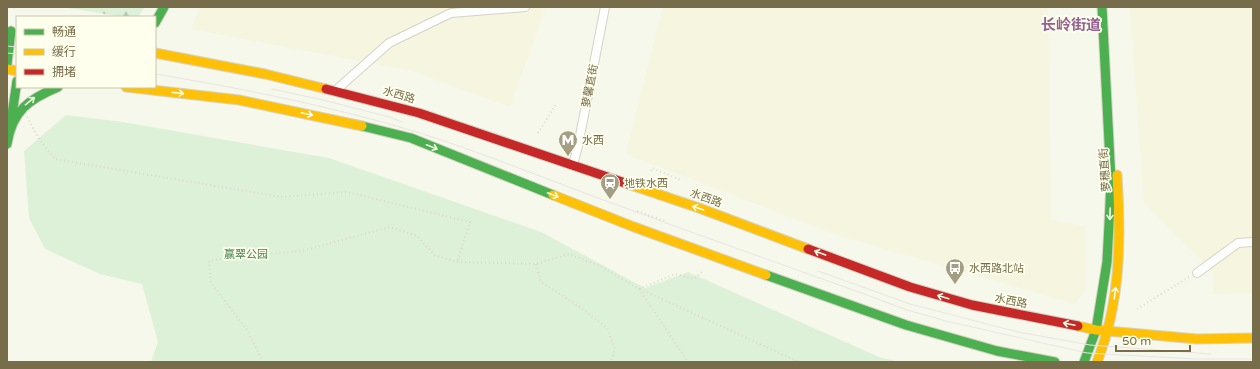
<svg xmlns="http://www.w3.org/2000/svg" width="1260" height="369" font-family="'Varela Round','Noto Sans SC',sans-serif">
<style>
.residential{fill:#f6f5df}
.forest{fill:url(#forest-firs)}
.park{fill:#dcf1d7}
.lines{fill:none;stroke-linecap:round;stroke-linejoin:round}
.street-casing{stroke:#d5d3c7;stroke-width:10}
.fast-casing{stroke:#d4d3c6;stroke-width:11}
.slow-casing{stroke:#d4d3c6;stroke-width:11}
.jam-casing{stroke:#d4d3c6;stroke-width:11}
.path{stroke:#dad8cd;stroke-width:2;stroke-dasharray:1 3;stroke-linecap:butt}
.street{stroke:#fefefc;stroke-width:8}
.fast{stroke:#4caf50;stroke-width:9}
.slow{stroke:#ffc107;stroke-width:9}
.jam{stroke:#c62828;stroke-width:9}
.tram{stroke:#e7e4e5;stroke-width:1}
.oneway{stroke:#f6fbe6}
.labels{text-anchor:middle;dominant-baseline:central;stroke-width:3.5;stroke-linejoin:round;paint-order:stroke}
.street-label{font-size:11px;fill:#776d4a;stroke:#ffe}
.poi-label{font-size:11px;fill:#776d4a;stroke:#ffe;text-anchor:start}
.park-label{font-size:11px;fill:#44834c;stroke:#ffe}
.district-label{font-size:15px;font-weight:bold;fill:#936290;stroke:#ffe}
</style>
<defs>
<pattern id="forest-firs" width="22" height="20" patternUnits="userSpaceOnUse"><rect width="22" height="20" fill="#dcf1d7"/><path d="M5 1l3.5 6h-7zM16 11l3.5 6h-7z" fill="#b7c7b0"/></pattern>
</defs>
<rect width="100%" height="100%" fill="#f7f8ec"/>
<path class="residential" d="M199,7H546L510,107L411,71L191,29Z
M663,7H1048L1051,220L1086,226V289L1075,304L836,235L626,154Z
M1130,7H1253V293L1213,294V272L1144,202Z"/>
<path class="forest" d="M62,7H145L138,17H123Z"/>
<path class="park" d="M66,115L123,122L329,158L541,232L645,288L688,272L879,357L899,362H151L158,342L142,284L100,274L45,249L29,218L24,151Z"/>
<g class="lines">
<defs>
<path id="street" d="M335,91L389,43L451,13L525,7
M573,165L578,146L605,7
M1197,273L1238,243L1253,242"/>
<path id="fast" d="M155,23L164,7
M7,64L11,31
M11,121L17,81
M362,126L411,138L553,195
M7,144C12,111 29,99 58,87
M766,275L906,325L997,351L1055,362
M1084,362L1096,330L1107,262L1109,224L1111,181L1102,7"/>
<path id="slow" d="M155,53L265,74L326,89
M7,69L17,71
M126,87L239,100L362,126
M628,184L699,208L808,249
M553,195L634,227L766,275
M1078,326L1096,330L1197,339L1253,338
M1097,362C1121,302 1121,238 1117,175"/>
<path id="jam" d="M326,89L419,113L628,184
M808,249L910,287L972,305L1078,326"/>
</defs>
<use href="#street" class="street-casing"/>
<use href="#fast" class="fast-casing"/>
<use href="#slow" class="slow-casing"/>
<use href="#jam" class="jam-casing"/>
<path class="path" d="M27,117L39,139L55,159L281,197L347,192L470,222L457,262
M538,133L556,104
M651,171L652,168L681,180
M637,211L665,221
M536,264L541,282L577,305L607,328L615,349L611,362
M639,289L675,274L694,279L702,272
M640,289L799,362
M1137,309L1189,277
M263,362L247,330L211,283L209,261L230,257L302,251L390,227L417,236L434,255L457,262L536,264L569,254L600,266L639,289L688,362"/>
<use href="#street" class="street"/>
<use href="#fast" class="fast"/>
<use href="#slow" class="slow"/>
<use href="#jam" class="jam"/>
<path class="tram" d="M7,46L17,47
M7,53L17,54
M155,74C234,87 309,102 386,123C462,144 535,175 609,202C695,234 781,264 867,295L907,310L946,321L1087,353L1195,359H1253
M272,89L323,100L389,117L402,122
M818,271L910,304L1018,332L1090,345L1211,354"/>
</g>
<defs><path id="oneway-shaft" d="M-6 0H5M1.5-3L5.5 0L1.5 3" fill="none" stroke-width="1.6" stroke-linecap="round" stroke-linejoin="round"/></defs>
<g class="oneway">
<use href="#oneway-shaft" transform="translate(178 93) rotate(6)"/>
<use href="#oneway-shaft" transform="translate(30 101) rotate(-39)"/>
<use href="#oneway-shaft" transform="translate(307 114) rotate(12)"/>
<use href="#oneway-shaft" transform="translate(432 147) rotate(22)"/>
<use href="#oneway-shaft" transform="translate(553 195) rotate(22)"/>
<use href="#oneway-shaft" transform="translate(698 208) rotate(-161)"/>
<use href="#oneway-shaft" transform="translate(1110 214) rotate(92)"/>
<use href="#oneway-shaft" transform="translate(820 253) rotate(-160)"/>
<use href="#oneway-shaft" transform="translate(1115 293) rotate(-83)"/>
<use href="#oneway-shaft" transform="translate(943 297) rotate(-163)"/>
<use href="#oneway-shaft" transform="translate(1069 324) rotate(-168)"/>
</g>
<defs>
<symbol id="metro-pin" viewBox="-11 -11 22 30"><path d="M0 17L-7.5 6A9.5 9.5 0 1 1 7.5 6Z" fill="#a49e83" stroke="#ffe"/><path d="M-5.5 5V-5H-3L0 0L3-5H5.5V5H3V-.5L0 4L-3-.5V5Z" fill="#fff"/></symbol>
<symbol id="station-pin" viewBox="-11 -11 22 30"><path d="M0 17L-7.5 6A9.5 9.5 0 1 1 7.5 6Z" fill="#a49e83" stroke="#ffe"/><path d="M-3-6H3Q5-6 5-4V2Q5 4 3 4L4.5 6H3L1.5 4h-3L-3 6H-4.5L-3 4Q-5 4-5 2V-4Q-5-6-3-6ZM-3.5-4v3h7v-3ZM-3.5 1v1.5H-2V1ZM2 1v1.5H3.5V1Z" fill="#fff"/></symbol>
<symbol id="bus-pin" viewBox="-11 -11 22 30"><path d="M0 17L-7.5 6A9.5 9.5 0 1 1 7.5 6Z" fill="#a49e83" stroke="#ffe"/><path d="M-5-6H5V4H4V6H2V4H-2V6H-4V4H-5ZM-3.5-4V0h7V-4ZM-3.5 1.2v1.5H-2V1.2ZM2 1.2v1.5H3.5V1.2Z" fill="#fff"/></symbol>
</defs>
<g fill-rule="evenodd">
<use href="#metro-pin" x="557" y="129" width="22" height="30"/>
<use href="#station-pin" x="599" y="172" width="22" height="30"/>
<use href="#bus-pin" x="944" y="257" width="22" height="30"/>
</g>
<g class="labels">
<g class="street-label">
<text transform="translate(590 86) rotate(-79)">萝馨直街</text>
<text transform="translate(399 95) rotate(16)">水西路</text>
<text transform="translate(1105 170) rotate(-94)">萝穗直街</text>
<text transform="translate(706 198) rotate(20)">水西路</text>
<text transform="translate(1011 301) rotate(11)">水西路</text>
</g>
<g class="poi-label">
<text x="582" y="140">水西</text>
<text x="624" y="183">地铁水西</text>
<text x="969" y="268">水西路北站</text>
</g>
<g class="park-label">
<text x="246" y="254">赢翠公园</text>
</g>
<g class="district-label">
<text x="1071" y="25">长岭街道</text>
</g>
</g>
<rect width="1260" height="369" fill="none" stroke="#776d4a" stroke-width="16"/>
<rect x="16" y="16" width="140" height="72" fill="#ffffee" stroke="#c9c5ac"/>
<rect x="24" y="29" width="20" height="6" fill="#4caf50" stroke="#c9c5ac"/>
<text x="52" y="36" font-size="12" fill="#776d4a">畅通</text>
<rect x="24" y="49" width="20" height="6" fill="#ffc107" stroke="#c9c5ac"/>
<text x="52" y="56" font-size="12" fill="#776d4a">缓行</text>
<rect x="24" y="69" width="20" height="6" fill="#c62828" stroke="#c9c5ac"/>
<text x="52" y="76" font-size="12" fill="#776d4a">拥堵</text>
<path d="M1116 345v6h74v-6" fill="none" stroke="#776d4a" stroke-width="2"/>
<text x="1122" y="345" font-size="12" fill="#776d4a" stroke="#ffffee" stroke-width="3" paint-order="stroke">50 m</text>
</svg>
